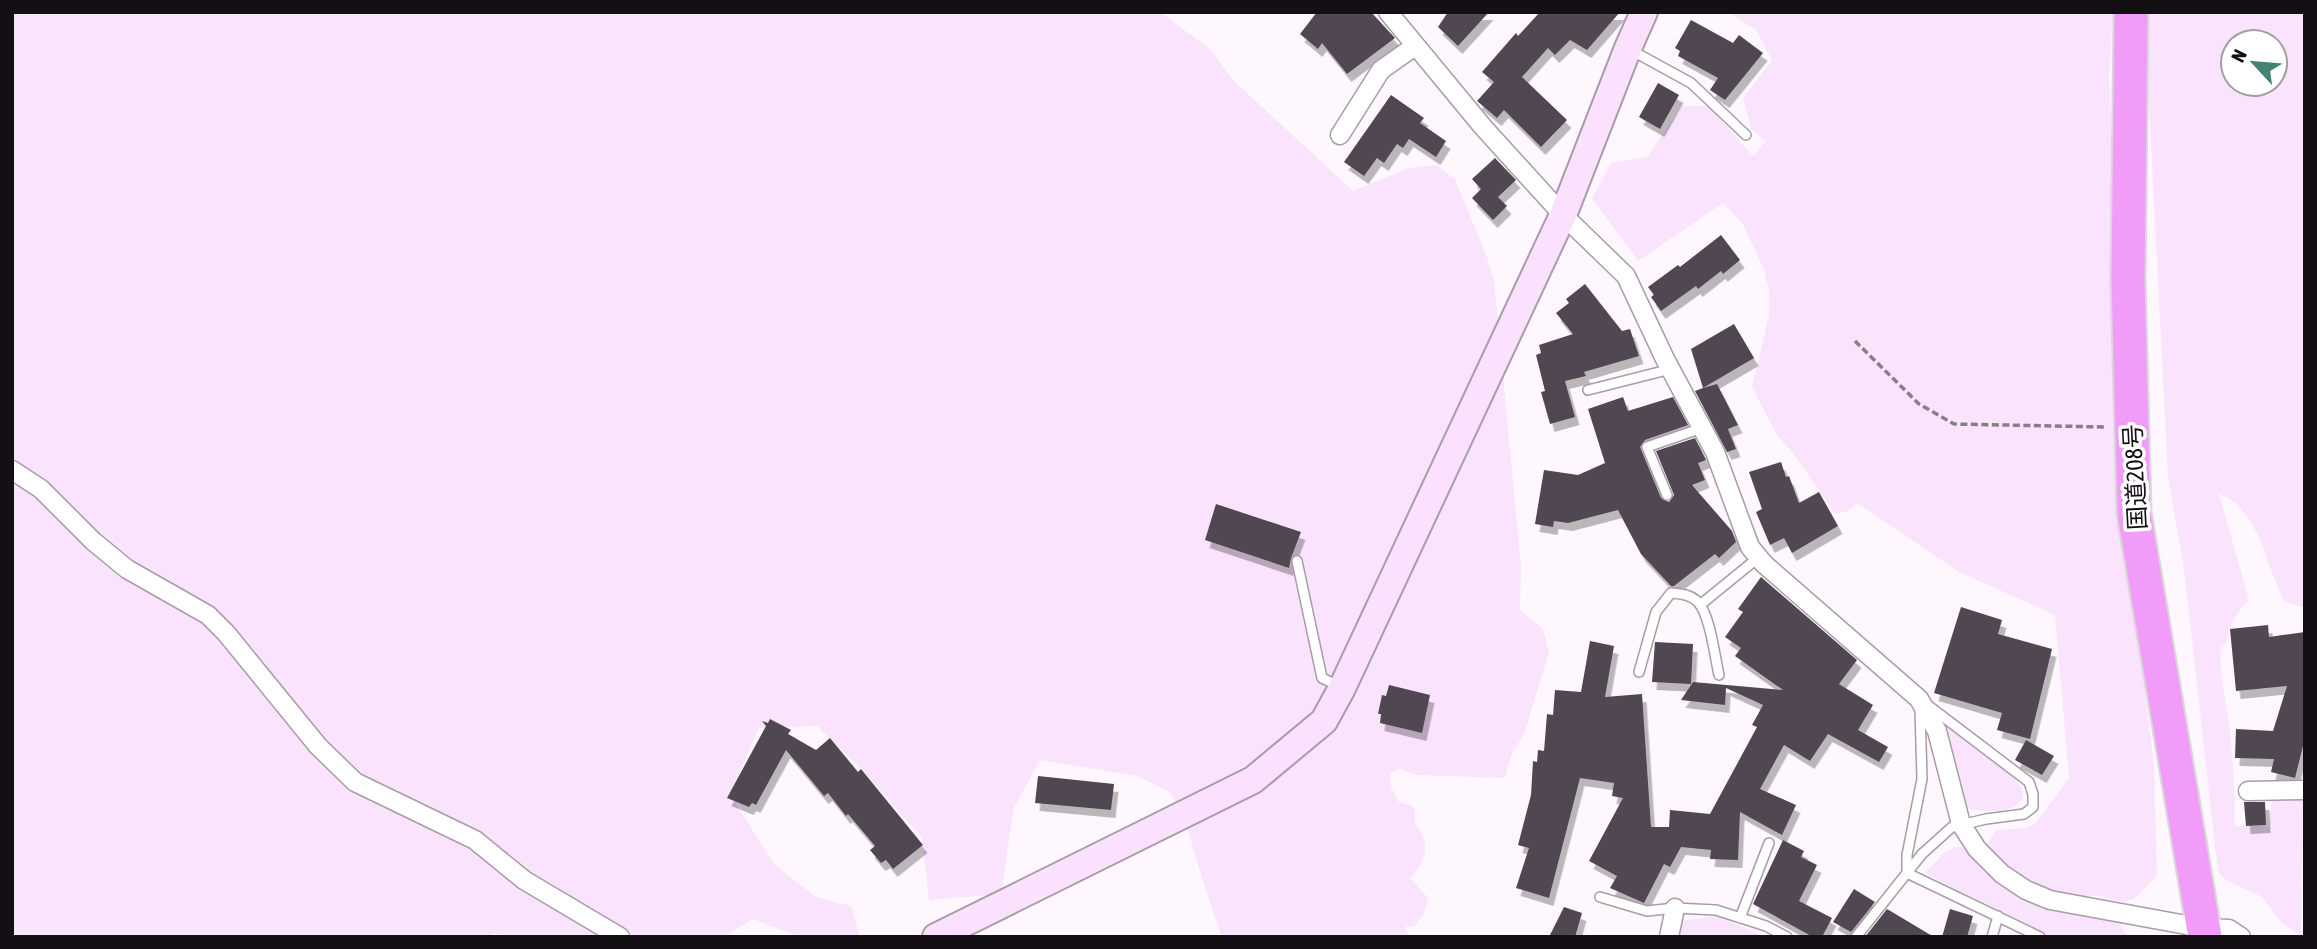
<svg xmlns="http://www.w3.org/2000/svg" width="2317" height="949" font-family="'Asap Condensed','Noto Sans JP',sans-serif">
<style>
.green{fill:#fae3fc;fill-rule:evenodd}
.building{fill:#514652;filter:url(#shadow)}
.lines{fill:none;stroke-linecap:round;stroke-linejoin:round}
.lane-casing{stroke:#a89ca9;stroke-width:12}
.street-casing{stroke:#a89ca9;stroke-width:21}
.secondary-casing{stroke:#a89ca9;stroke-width:30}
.highway-casing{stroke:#d9d9d9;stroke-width:37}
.path{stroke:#858085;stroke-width:3.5;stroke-dasharray:7 3.5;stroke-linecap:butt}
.lane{stroke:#fff;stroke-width:9}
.street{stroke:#fff;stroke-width:18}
.secondary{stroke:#fbe1fe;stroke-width:26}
.highway{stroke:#f29cfa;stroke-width:33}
.labels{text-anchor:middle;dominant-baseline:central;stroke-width:7;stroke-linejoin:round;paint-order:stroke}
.street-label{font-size:24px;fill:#130f14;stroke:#fff}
</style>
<defs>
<filter id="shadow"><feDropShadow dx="4.5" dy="8" stdDeviation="0" flood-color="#0004"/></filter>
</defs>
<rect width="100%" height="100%" fill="#fef8fe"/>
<path class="green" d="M12,12H1160L1210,49L1232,79L1353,191L1409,168L1436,165L1455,179L1487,257L1494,281L1521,565L1520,610L1543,629L1549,652L1524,735L1512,753L1505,778L1417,775L1400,769L1391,772C1388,784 1393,791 1399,802L1411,805L1415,810V823C1431,842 1427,862 1410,878L1428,898L1423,916L1414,926L1405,927L1409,937H1222L1204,885L1183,814L1170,792L1137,776L1040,760L1014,808L1001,894L929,900L922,838L865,773L817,726L759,728L730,795L775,865L816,897L851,906L860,937H800L753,919L724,937H510L493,933L491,937H12Z
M1728,12H2113L2109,74L2114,188L2138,634L2154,764L2157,876L2135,898L2125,902L2096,896H2063L2023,879L1996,857L1987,844L1996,830L2025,828L2035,824L2069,778L2055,615L1959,572L1857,503L1846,512L1835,514L1796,457L1777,435L1752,387L1769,315V290L1763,267L1742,223L1723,203L1638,261L1592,198L1611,163L1647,157L1682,106H1708L1753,156L1766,141L1751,129L1743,98L1772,60L1756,30Z
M2148,12H2305V608L2285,602C2265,567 2261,510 2219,494L2249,600C2236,614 2229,625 2226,644L2221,648C2219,674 2225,697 2229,723C2233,757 2235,791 2235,826H2268L2273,791L2303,789L2301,937L2282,923L2262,897L2226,880L2219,873L2215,847L2184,569L2168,476L2146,48ZM2233,42H2275V84H2233Z
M1944,725C1956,737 2038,782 2021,801C2008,816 1985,810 1968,809C1957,781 1954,752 1944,725Z
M1961,846C1970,852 1972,859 1978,866C1985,874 1996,880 2004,886C2041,912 2076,913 2118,922L2128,937H2049L2009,919L1925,873L1945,852Z
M1718,916L1765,937H1663L1681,921Z"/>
<path class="building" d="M1317,12H1371L1395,38L1347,74L1322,43L1318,49L1300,34Z
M1448,12H1489L1458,46L1438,27Z
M1540,12H1620L1587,50L1570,40L1555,55L1548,48L1522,77L1567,120L1541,147L1504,110L1497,118L1477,101L1494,82L1482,72L1516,33L1518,36Z
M1691,20L1733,43L1739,35L1763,53L1725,100L1710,90L1718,78L1678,56L1680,51L1675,48Z
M1658,83L1679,95L1660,129L1639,117Z
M1391,95L1424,118L1420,123L1446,141L1436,157L1409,139L1403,148L1397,144L1384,163L1377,158L1364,176L1344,162Z
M1495,158L1516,180L1498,197L1507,206L1493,220L1472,198L1481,189L1472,179Z
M1721,235L1740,260L1723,274L1721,271L1698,289L1696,286L1661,311L1651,297L1654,295L1648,287L1678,265L1680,267Z
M1585,284L1622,331L1630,329L1639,356L1584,372L1586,376L1565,381L1575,417L1550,424L1541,392L1545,391L1536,355L1541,353L1539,345L1573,334L1556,313L1569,303L1566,299Z
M1734,324L1754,358L1703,388L1717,384L1738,425L1728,429L1736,449L1727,452L1695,391L1703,388L1691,349Z
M1623,397L1628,411L1673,397L1688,425L1645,440L1640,447L1661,498L1669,502L1674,495L1656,451L1695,438L1706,460L1698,463L1705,480L1692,485L1732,531L1736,542L1719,558L1715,554L1674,586H1671L1641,554L1618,510L1568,523L1554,521L1553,527L1535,524L1544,470L1578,475L1605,463L1588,409Z
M1781,462L1786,477L1789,476L1799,503L1819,492L1838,526L1792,553L1784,538L1770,545L1756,512L1762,509L1749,472Z
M1216,504L1301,532L1291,558L1289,568L1205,540Z
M1761,577L1857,660L1839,684L1873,705L1858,730L1888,747L1879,762L1828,734L1810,761L1784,745L1760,789L1796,805L1782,835L1740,812L1738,860L1710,859L1711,850L1681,847L1670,867L1664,864L1644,903L1610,888L1617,876L1589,861L1623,798L1612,796L1614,783L1580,778L1549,898L1516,888L1529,848L1518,845L1531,795L1533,761L1537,762L1538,750L1544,751L1547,714L1553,715L1555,690L1581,692L1590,641L1614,646L1605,697L1642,694L1651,827H1669L1670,810L1710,814L1757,727L1752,725L1763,705L1726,688L1725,705L1681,700L1693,682L1783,690L1735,656L1741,648L1725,637L1743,612L1738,609Z
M1961,607L2002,620L1998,634L2052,649L2030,739L1997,730L2002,713L1934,693Z
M2268,625L2269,637L2305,632V738L2295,778L2271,772L2274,759L2235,758L2236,729L2273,731L2287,686L2236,691L2230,629Z
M1655,642L1693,644L1691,684L1652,682Z
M1389,685L1430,695L1422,733L1380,723L1381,714H1378L1382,695L1386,696Z
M770,719L791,730L788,734L816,750L830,738L858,772L861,769L923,845L893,869L886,860L881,863L870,850L875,846L848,814L846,816L828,793L824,796L786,750L756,805L752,803L749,807L727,798L766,726L762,721L768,723Z
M2026,740L2054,756L2042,775L2015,760Z
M1038,776L1114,784L1111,810L1035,803Z
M2244,802H2265L2266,825L2246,826Z
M1783,840L1804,851L1801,857L1817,865L1799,901L1832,918L1822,937H1813L1753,904Z
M1854,889L1875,902L1851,932L1833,922Z
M1564,907L1582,913L1575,937H1549Z
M1887,909L1934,937H1865Z
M1950,909L1973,916L1967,937H1942Z"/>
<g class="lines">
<defs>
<path id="lane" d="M1629,49L1691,83L1746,135
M1588,390L1671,369
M1667,495L1647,447L1702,428
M1297,561L1322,678L1341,687
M1700,605L1759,557
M1639,672L1656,612L1671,593C1680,594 1689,594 1697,601C1710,613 1715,658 1719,675
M1920,709L1922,779L1907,855V873L2040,937
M1600,897L1647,911L1675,908L1716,910L1766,926L1787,937
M1740,918L1769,843
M1856,937L1922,854L1952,827L1986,819L2024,814L2033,807V794L2029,782L1929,706
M1992,937L1998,916"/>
<path id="street" d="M1388,12L1483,127L1563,215L1626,276L1665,359L1715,452L1750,547L1764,564L1919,699L1937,731L1961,824L1977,849L2002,874L2026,890L2050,900L2203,928L2229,929L2241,937
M1340,135L1381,70L1415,46
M12,470L41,489L93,541L127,569L208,615L226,633L318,746L355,782L475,840L524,880L620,937
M2248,791L2305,790
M1669,937L1675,908"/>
<path id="secondary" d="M936,937L1253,780L1324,721L1342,688L1563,215L1628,48L1644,12"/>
<path id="highway" d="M2131,12L2128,280L2134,513L2205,937"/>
</defs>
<use href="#lane" class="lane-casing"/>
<use href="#street" class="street-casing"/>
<use href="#secondary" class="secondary-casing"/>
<use href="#highway" class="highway-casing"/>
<path class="path" d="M1855,341L1919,404L1954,424L2105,427"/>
<use href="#lane" class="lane"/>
<use href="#street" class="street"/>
<use href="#secondary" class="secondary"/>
<use href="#highway" class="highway"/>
</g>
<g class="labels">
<g class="street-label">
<text transform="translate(2135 477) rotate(-93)">国道208号</text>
</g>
</g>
<rect width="2317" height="949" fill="none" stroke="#130f14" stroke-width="28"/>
<g transform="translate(2254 63) rotate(296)"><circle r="33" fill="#ffffff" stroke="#a19fa1" stroke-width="2"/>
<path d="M0-5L12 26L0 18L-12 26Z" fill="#428371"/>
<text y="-10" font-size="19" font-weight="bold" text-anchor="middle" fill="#130f14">N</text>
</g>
</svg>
